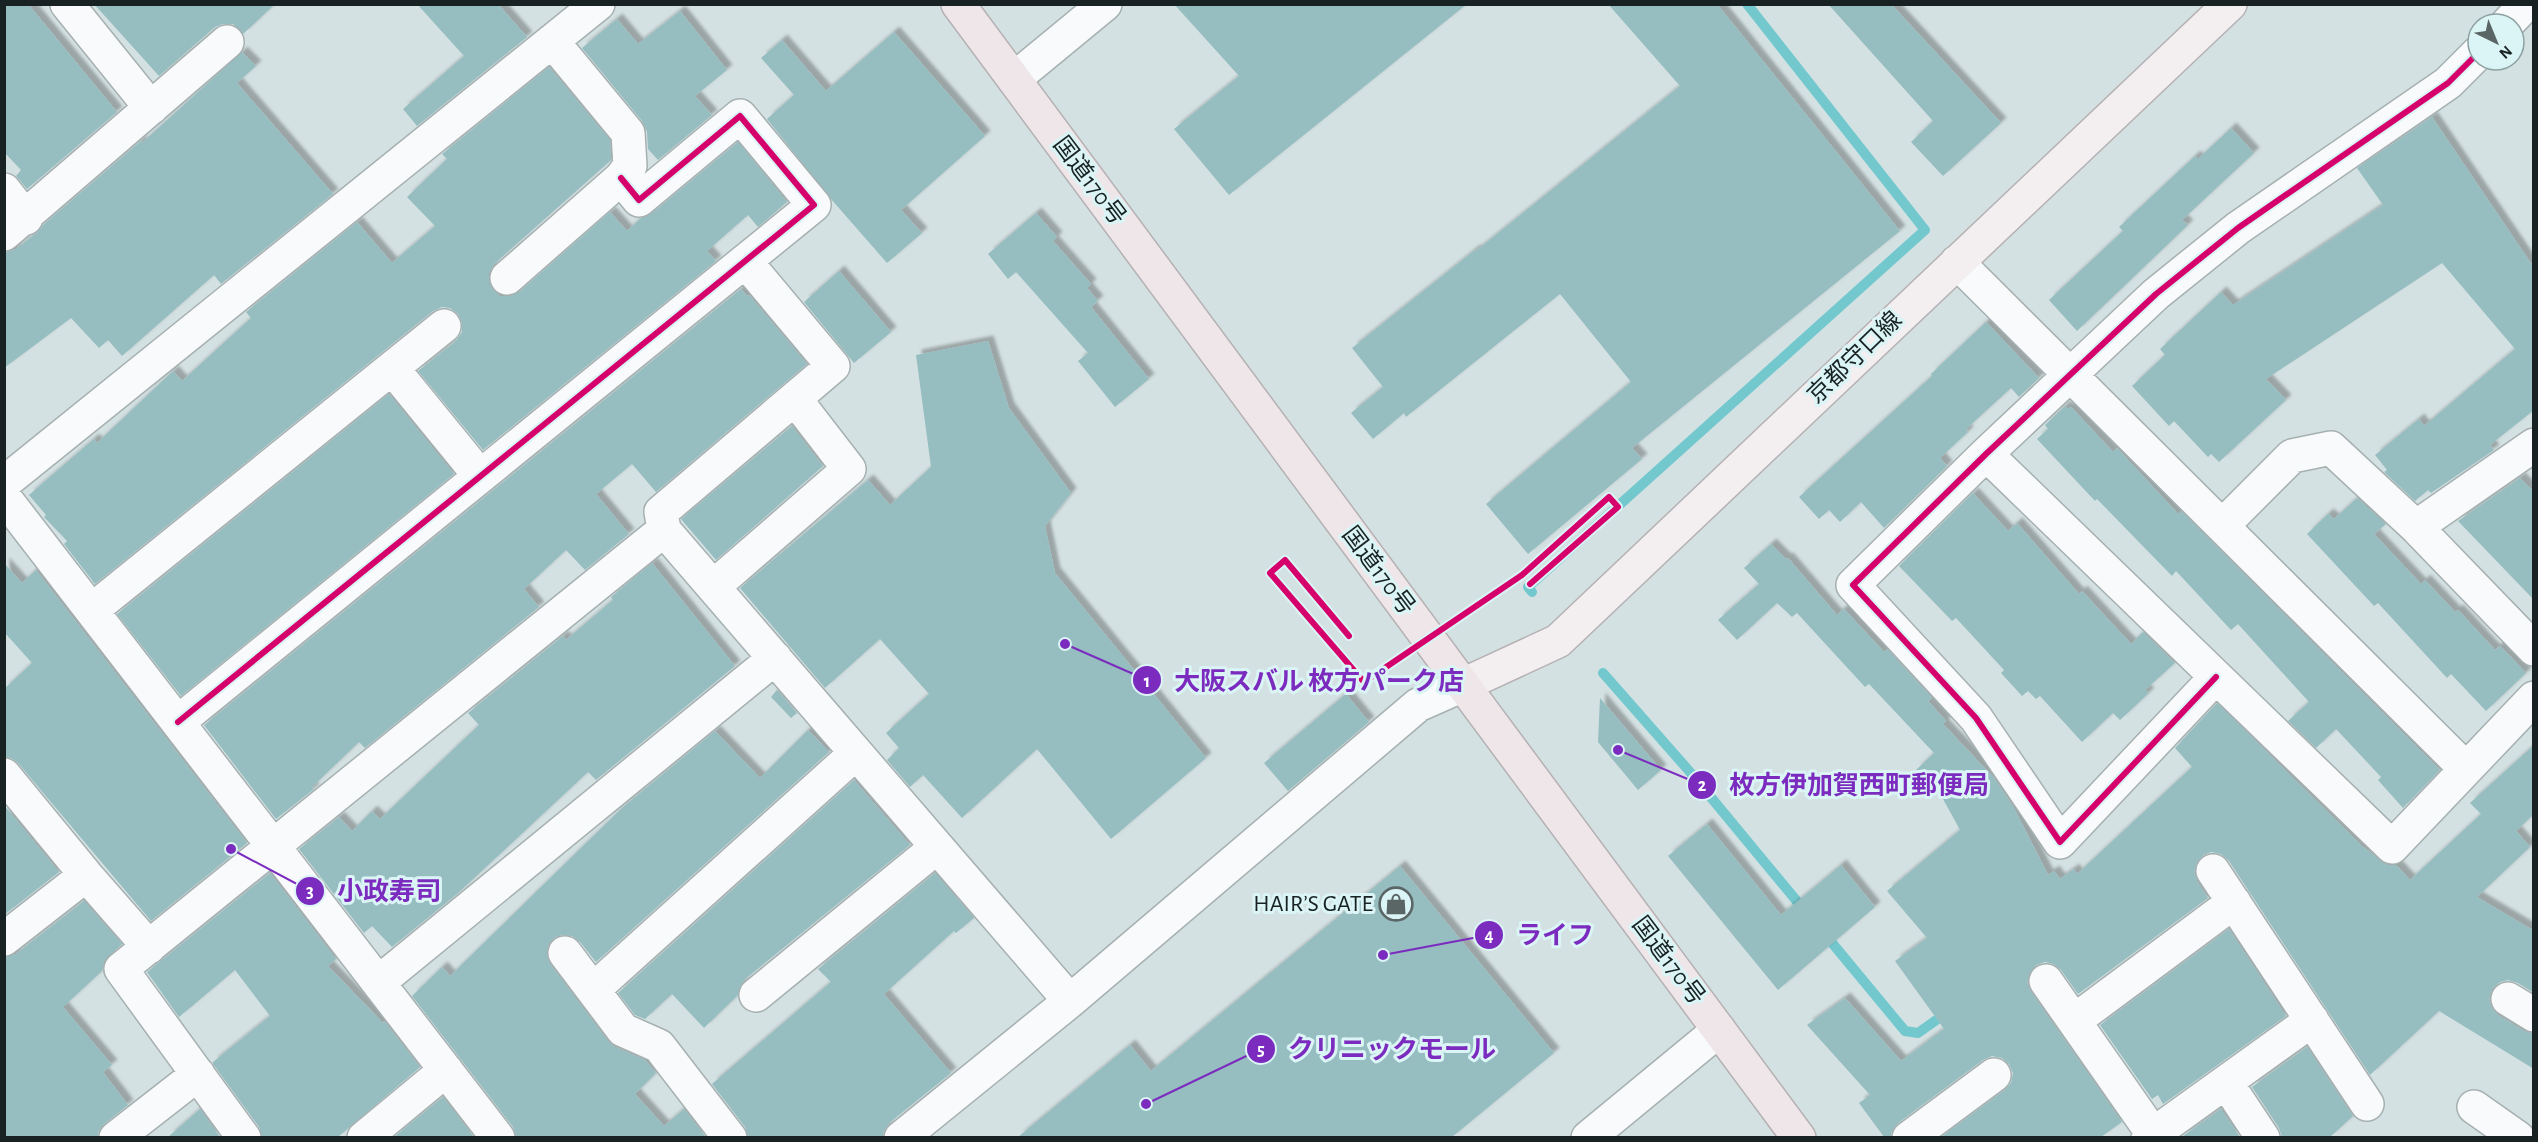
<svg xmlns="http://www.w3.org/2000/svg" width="2538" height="1142" font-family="'Alegreya Sans','Noto Sans JP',sans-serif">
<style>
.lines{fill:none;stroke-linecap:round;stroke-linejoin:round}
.stream{stroke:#73c8ce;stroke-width:10}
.building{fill:#96bdc0;filter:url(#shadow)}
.minor-casing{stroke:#a6b0b1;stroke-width:36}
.major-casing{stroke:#b5b1b3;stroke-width:36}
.highway-casing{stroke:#b5b1b3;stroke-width:36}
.minor{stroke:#f9fafb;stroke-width:33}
.major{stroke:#f3eef0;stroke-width:33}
.highway{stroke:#eee6e8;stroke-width:33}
.cycleway-casing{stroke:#dbf4f5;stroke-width:10}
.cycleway{stroke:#d6006c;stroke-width:6}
.labels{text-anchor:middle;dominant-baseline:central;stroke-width:6;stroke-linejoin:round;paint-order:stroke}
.street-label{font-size:24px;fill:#182222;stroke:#dbf4f5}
.poi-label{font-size:24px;fill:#182222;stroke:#dbf4f5;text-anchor:end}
.leader{fill:none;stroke:#7b2cbf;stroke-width:2}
.callout-dot{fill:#7b2cbf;stroke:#dbf4f5;stroke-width:2}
.mark-label{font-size:18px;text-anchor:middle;font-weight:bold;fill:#fff}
.callout-label{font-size:26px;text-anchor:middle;font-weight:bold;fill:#7b2cbf;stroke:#dbf4f5;stroke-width:6;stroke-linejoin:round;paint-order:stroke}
</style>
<defs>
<filter id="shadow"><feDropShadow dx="5.5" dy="-5.5" stdDeviation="1.5" flood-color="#0004"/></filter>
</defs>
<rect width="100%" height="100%" fill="#d4e1e2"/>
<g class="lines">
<path class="stream" d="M1532,592L1528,587L1925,230L1747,4
M1603,673L1690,772L1805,911
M1823,932L1905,1031L1918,1033L1949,1011"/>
</g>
<path class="building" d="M4,4H28L117,112L27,189L16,176L21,170L4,152Z
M94,4H275L243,34L233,24H223L215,27L159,76Z
M417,4H498L527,37L417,126L403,109L464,56Z
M1174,4H1467L1229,195L1174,129L1239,76Z
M1608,4H1717L1900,231L1632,448L1642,459L1528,554L1486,504L1631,382L1560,294L1406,417L1404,413L1373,439L1351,413L1383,387L1352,348L1475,250L1476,251L1680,86Z
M1828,4H1891L2001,123L1943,176L1911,142L1933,121Z
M680,11L727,70L695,96L712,115L658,160L648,149L647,132L642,121L582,48L617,19L638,44Z
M894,32L985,136L901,210L922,233L887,263L831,199L767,119L794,95L761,58L782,40L826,91Z
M242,52L256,66L237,83L333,194L221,284L214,275L122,356L108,340L99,348L71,318L4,368V253L16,249L38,232L43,225L141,141L142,143Z
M549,67L610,140L611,160L494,264L489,273V281L493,290L500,296H510L519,292L610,212L627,231L641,218L651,214L738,142L787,202L758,227L748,215L707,251L716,261L483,450L418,371L456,341L462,332V323L458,314L450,308L442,307L433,311L95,584L64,544L67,541L44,517L46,515L29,495L94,439L97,443L173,371L182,381L251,318L246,312L357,222L392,263L435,226L407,197L447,159L442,154Z
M2432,117L2534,268V410L2490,445L2494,450L2431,493L2428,490L2415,501L2384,472L2387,470L2375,455L2419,419L2424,426L2515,349L2442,263L2266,379L2286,400L2219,462L2211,454L2208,457L2174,421L2169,426L2132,386L2165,355L2160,349L2221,292L2233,305L2383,205L2357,168Z
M2231,128L2254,153L2182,220L2188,225L2077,331L2049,300L2123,231L2119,227L2195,156L2198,159Z
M1036,213L1057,237L1053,241L1091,284L1087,288L1098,301L1091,307L1149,379L1115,407L1078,361L1088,353L1016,272L1008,279L988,254Z
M839,271L891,332L854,363L804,302Z
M741,289L747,296L749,295L807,364L656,492L632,464L596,494L629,534L585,570L566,550L524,589L539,607L365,748L359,742L312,787L314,789L276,819L204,725Z
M1986,322L2039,378L2019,397L2011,388L1966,429L1968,432L1940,458L1947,466L1884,528L1861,502L1840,522L1829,510L1819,519L1799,497L1932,376L1931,374Z
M988,341L1009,408L1071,493L1045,526L1055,573L1206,758L1111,839L1037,749L962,818L923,775L910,787L887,760L899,748L886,733L929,694L880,639L825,688L740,588L868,480L890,505L931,467L916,355Z
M389,394L454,474L181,696L117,614Z
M2065,406L2068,409L2071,407L2113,452L2117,448L2178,514L2181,511L2440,770L2403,808L2378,780L2381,777L2336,729L2316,748L2288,721L2309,702L2238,624L2231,630L2176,571L2172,576L2097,499L2095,501L2037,439L2048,429L2045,425Z
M792,426L823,466L716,560L681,519Z
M2520,478L2534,492V600L2458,521Z
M1973,493L2008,531L2017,523L2079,594L2082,591L2131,644L2143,632L2175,663L2145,690L2149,693L2120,720L2113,713L2082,742L2040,696L2036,699L2028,691L2022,696L2001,673L2004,670L1956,618L1952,621L1899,566Z
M2357,498L2386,524L2374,534L2421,584L2425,580L2455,612L2458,610L2495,650L2500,646L2526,673L2486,711L2451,674L2447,678L2378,603L2374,606L2307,534L2328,514L2334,519Z
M1771,544L1786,559L1788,558L1837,615L1844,609L1884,652L1887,649L1932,698L1928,701L1946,721L1943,724L1994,778L2014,808L2048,875L2054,871L2060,879L2074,869L2077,874L2192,767L2175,748L2217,703L2363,847L2387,865H2396L2410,880L2481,814L2470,803L2534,745V814L2516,831L2530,847L2477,897L2534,931V993L2518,983L2508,980L2500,982L2492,989L2489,999L2492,1008L2498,1015L2524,1031L2534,1034V1069L2439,1011L2370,1075L2229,861L2221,854L2211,852L2203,855L2197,862L2194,872L2197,881L2208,898L2078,994L2061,970L2053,964L2045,962L2036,965L2029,974L2027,983L2031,992L2122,1122L2101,1137H1941L2005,1090L2011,1083L2013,1073L2009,1064L2002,1058L1992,1056L1983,1060L1898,1123L1892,1130L1891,1137H1884L1859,1103L1870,1095L1807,1025L1845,998L1901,1061L1944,1029L1895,961L1927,938L1887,891L1960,830L1943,799L1916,770L1934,753L1869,684L1865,687L1797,613L1792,617L1777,603L1737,640L1718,620L1759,584L1744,568Z
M4,563L22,583L36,570L247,843L151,921L18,763L11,758L4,757V689L32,663L4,632Z
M652,563L735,666L596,780L588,772L457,894L392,947L372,926L364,933L299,849L339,817L352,831L372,811L380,819L479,725L468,713L563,636L566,640L613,600L611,597Z
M777,690L797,713L791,718L771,697Z
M1346,694L1369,722L1288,791L1264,763Z
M1600,698L1661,770L1638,790L1598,742Z
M808,730L829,752L596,962L580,942L572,936L562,935L554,938L548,946L547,956L550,964L608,1041L615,1047L645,1060L656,1073L635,1094L664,1126L684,1109L706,1137H516L513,1127L412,996L442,967L450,976L622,808L715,731L760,778Z
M854,780L910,845L744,980L739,988L738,995L704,1028L672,994L645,1019L635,1015L618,993Z
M4,805L59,872L4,915Z
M1707,824L1781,915L1841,865L1875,907L1778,990L1668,856Z
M1400,866L1554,1053L1452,1137H1018L1130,1045L1151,1071Z
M270,873L336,959L328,966L383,1023L384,1021L420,1067L338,1137H262L259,1127L213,1064V1062L270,1016L235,970L179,1017L147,972Z
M935,873L974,918L956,933L954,931L884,994L951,1073L889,1123L884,1131L883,1137H748L745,1127L712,1084L831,982L818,969Z
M84,901L122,944L104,961L102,971L63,1007L112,1065L103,1072L128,1105L104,1124L99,1130L98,1137H4V957L16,954Z
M2229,929L2286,1016L2163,1104L2158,1095L2152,1099L2100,1025Z
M2307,1047L2353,1116L2330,1137H2282L2279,1128L2252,1087Z
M443,1097L474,1137H394Z
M200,1109L220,1137H168Z
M2221,1109L2240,1137H2185L2183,1136Z"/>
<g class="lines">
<defs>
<path id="minor" d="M67,4L151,108
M2507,24L2526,4
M1014,79L1105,4
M4,190L26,218
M4,234L227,42
M745,261L833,366L661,512L664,530L1070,1001
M1957,262L2466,769
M507,278L621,178L630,166L628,133L552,41
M392,368L480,476
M1986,454L2392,847L2534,698
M4,483L598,4
M4,497L498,1138
M2222,526L2292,456L2331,448L2416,527L2534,649
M2416,527L2534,445
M713,587L849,469L795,399
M92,610L444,326
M2216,677L2060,842L1976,718L1853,585L1986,454L2156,294L2238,228L2448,83L2478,53
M178,722L814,205L740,116L639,200L621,178
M4,775L86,875L149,947
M2213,871L2367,1104
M4,939L86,875
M565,953L623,1030L659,1046L730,1138
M2046,981L2153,1134
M379,982L775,658
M593,990L856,753
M756,995L937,847
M2508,999L2534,1015
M2074,1021L2234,902
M2226,1082L2263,1138
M2474,1107L2518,1138
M116,1138L198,1074
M244,1138L121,969L664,530
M364,1138L446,1070
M901,1138L1070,1001L1418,705L1463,685
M1588,1138L1719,1030
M1909,1138L1994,1075
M2148,1138L2312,1020"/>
<path id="major" d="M1463,685L1558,641L2230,4"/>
<path id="highway" d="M958,4L1799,1138"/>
</defs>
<use href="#minor" class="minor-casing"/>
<use href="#major" class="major-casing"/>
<use href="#highway" class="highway-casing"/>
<use href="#minor" class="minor"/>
<use href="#major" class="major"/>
<use href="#highway" class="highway"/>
<defs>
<path id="cycleway" d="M1349,636L1285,560L1270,573L1364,682L1522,575L1609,497L1618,507L1530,584
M2216,677L2060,842L1976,718L1853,585L1986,454L2156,294L2238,228L2448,83L2478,53
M178,722L814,205L740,116L639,200L621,178"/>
</defs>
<use href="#cycleway" class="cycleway-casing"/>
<use href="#cycleway" class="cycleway"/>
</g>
<defs>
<symbol id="shop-ring" viewBox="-11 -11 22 22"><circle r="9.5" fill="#dbf4f5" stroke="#5a6565" stroke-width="1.5"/><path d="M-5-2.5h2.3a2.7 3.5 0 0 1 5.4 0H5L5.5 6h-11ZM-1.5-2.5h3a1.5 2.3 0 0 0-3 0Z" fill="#5a6565"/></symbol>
</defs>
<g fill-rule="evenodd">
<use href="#shop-ring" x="1377" y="885" width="38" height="38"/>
</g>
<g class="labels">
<g class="street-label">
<text transform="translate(1089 181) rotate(53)">国道170号</text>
<text transform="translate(1855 358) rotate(-44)">京都守口線</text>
<text transform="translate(1378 571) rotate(53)">国道170号</text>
<text transform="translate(1668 961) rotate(53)">国道170号</text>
</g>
<g class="poi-label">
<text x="1373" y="904">HAIR’S GATE</text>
</g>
</g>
<path class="leader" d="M1065 644L1147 680M1618 750L1702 785M231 849L310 891M1383 955L1489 935M1146 1104L1261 1049"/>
<g class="callout-dot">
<circle cx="1065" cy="644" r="6"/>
<circle cx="1618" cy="750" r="6"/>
<circle cx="231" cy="849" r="6"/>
<circle cx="1383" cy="955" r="6"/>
<circle cx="1146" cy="1104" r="6"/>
<circle cx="1147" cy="680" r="15"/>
<circle cx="1702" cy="785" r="15"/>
<circle cx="310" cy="891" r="15"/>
<circle cx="1489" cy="935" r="15"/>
<circle cx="1261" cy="1049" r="15"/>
</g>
<g class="mark-label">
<text x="1147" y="687">1</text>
<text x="1702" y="791">2</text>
<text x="310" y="897">3</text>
<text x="1489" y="941">4</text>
<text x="1261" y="1055">5</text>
</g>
<g class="callout-label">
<text x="1319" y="690">大阪スバル 枚方パーク店</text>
<text x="1859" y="794">枚方伊加賀西町郵便局</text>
<text x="389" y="900">小政寿司</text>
<text x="1555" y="944">ライフ</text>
<text x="1392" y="1058">クリニックモール</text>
</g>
<rect width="2538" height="1142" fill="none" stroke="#182222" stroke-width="12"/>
<g transform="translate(2496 42) rotate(137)"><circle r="28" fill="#dbf4f5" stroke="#8da0a1" stroke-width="1.5"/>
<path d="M0-4.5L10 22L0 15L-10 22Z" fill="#5a6565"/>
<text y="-9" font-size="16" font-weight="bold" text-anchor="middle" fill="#182222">N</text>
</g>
</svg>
